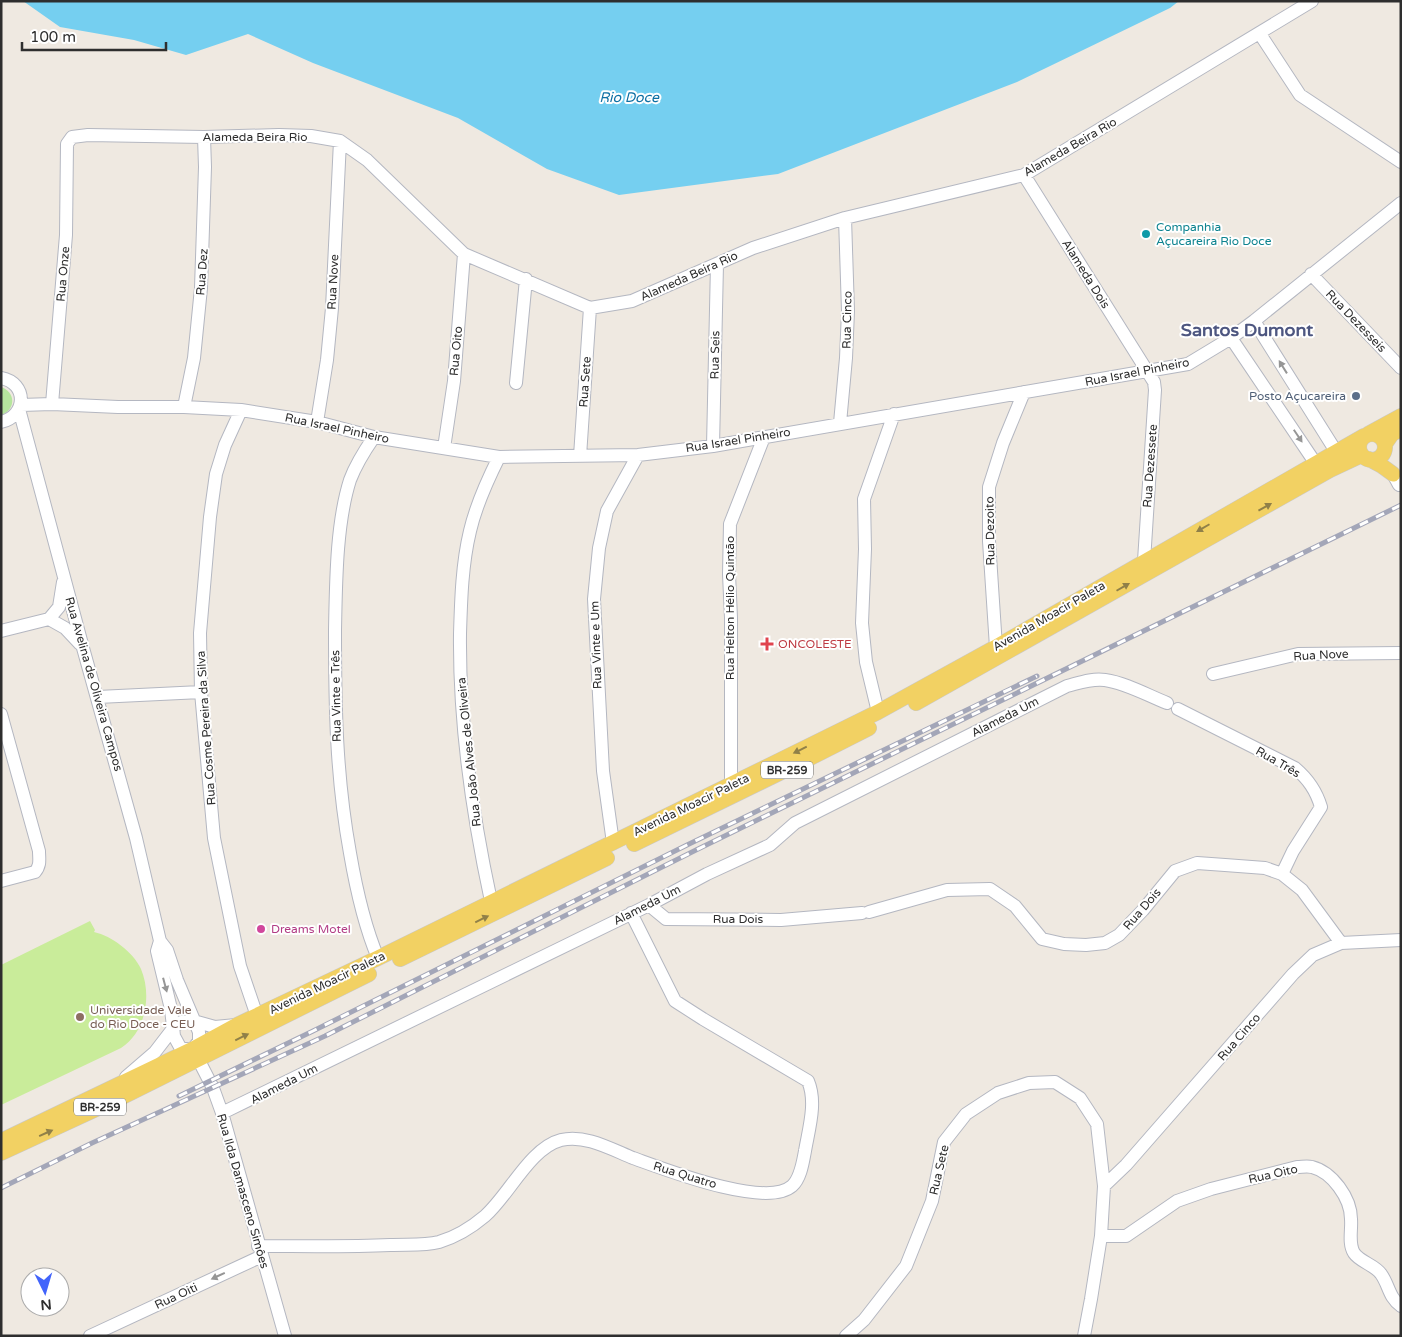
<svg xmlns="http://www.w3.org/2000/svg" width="1402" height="1337" font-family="'Varela Round',sans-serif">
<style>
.green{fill:#b6e59e}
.pitch{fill:#c9ec9a}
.water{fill:#75cff0}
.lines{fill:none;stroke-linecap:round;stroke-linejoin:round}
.minor-casing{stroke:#b4b7c1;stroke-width:14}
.major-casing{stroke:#c9c9c9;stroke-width:16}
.minor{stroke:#fff;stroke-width:12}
.major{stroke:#f2d163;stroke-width:15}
.rail-casing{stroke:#a3a6b8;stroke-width:5}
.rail{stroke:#fff;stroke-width:3;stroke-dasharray:9;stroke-linecap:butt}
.oneway{fill:#969696}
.oneway2{fill:#908048}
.culture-dot{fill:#0f9aa8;stroke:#fff;stroke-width:2}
.service-dot{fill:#5c6f8a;stroke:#fff;stroke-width:2}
.health-dot{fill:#e0444e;stroke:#fff;stroke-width:2}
.hotel-dot{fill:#d1479c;stroke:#fff;stroke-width:2}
.education-dot{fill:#8d6e63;stroke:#fff;stroke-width:2}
.labels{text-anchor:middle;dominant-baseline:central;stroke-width:4;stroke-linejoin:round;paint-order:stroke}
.shield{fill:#fff;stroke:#6d6d6d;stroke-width:1}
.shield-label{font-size:11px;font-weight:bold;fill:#2e2e2e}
.street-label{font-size:12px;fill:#2e2e2e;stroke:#fff}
.culture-label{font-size:12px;fill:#0d838f;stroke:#fff;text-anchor:start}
.service-label{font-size:12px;fill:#4e5e75;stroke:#fff;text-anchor:end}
.health-label{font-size:12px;fill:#be3a42;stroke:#fff;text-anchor:start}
.hotel-label{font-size:12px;fill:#b23c85;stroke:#fff;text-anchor:start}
.education-label{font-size:12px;fill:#785e54;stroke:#fff;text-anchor:start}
.water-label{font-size:14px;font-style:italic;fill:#0d6fa3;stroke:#fff}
.district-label{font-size:18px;font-weight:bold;fill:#4d5680;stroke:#fff}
</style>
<rect width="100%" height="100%" fill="#efe9e1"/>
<path class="green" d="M1,387C16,392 16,410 1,415Z"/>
<path class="pitch" d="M90,921L95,930L94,932C112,936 133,952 141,969C152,995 146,1032 121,1048L1,1105V965Z"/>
<path class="water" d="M23,1H1179L1170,8L1017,82L778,174L619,195L547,169L458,118L313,63L248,34L186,55L134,40L60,27Z"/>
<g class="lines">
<defs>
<path id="minor" d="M1260,34L1300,95L1401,162
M1024,175L1154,382L1155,390L1144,561
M1311,274L1401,368
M1254,321L1337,453
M1231,338L1316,464
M1,378C28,383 27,416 1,422
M516,383L526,279
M52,404L66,235L67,144L72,137L88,135L204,137L279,135L311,136L340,141L367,160L464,254L590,308L632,301L753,248L845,218L1024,175L1312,1
M21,405L52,404L118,407H184L241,410L317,422L374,437L499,457L638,455L713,446L1188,364L1231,338L1254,321L1401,203
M184,407L194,358L201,288L205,167L204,137
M19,409L83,648L136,838L160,941L167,950L177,980L199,1032V1041L193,1049
M241,410L225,445L216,474L210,517L200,633L201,692L214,838L240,966L257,1016
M317,422L327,360L332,308L340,141
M840,423L846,358L848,311L845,218
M374,437C365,450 356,464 350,480C336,524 336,584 335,630C335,707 336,776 350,853C356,888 364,925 378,958
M713,446L717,264
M444,448L454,381L464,254
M580,456L590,308
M1393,474L1399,485
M49,619L65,628L80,644
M1,631L49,619L59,607L63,582
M996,647L989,541V487L1003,443L1024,392
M1213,674L1298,654L1401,653
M98,697L201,692
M1178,709L1295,768C1308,779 1316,790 1321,807L1293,851L1282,874
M878,712L866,662L862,623L865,549L864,499L894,414
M1,714L39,851C39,859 41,865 35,872L1,881
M731,785V618L729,574L730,524L764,437
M613,843L603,771L594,599L599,548L607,511L638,455
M491,901C472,813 459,724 460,634C461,600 462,564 470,531C476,505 487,481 499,457
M649,905L666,919L781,920L862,913
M869,912L947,890L990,889L1015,906L1042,939L1064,944L1086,945L1105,943L1119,935L1143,910L1175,871L1197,863L1225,865L1265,868L1282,874L1302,890L1341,943
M160,941L157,951L171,1009L174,1036L180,1047L184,1049H193
M194,1051L213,1088L222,1113L285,1336
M126,1077L155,1052L175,1026L181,1022L190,1020L215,1027L236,1025
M222,1113L649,905L707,874L770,845L795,823L1067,686C1079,683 1092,678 1105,680C1126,683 1147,695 1167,703
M1104,1186L1126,1165L1293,974L1313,955L1341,943L1401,940
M1101,1236H1126L1177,1201L1211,1189L1297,1167C1302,1167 1307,1166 1312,1167C1332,1172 1351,1198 1351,1219C1352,1230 1348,1243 1354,1253C1360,1262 1375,1265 1381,1274C1389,1285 1389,1298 1401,1306
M258,1246C302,1246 346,1247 390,1245C406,1244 424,1246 439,1242C456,1237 472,1227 485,1216C509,1195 530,1148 561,1140C585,1134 611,1149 633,1158C664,1169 766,1209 792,1186C801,1178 803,1161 805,1151C809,1128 817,1102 808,1081L703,1019L675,1001L631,913
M90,1336L262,1256
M846,1336L864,1320L906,1266L932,1201L944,1142L966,1114L998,1093L1029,1083L1055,1082L1080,1098L1097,1124L1104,1186L1101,1236L1091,1299L1084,1336"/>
<path id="major" d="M1368,434L1401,416
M1359 447a13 13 0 1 1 26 0a13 13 0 1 1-26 0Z
M1385,444L1392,434L1401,429
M1369,459L1382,466L1393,474
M916,703L1330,470L1362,455
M634,844L806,760L869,728
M400,959L607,858
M1,1141L193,1049L237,1025L378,958L878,712L996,647L1364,436
M1,1153L120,1098L369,974"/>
</defs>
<use href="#minor" class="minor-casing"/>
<use href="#major" class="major-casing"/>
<use href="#minor" class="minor"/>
<use href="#major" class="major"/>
<defs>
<path id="rail" d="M179,1096L313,1031L687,845L1037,676
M1,1188L92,1143L325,1036L696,850L1401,505"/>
</defs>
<use href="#rail" class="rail-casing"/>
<use href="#rail" class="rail"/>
</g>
<defs><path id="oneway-solid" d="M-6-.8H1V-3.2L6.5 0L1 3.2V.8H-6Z" transform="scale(1.25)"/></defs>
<g class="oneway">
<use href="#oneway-solid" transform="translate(1283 367) rotate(-122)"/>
<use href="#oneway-solid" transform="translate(1298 436) rotate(56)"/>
<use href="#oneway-solid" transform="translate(165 985) rotate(75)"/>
<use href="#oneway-solid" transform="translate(218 1276) rotate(155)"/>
</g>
<g class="oneway2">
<use href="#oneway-solid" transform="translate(1265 507) rotate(-29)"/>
<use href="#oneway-solid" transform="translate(1203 528) rotate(150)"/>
<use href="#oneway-solid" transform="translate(1123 587) rotate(-30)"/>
<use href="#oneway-solid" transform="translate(800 750) rotate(154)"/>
<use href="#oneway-solid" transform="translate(482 919) rotate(-26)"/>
<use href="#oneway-solid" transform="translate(242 1037) rotate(-26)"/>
<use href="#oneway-solid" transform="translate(46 1133) rotate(-24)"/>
</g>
<circle class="culture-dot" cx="1146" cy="234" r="5"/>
<circle class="service-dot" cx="1356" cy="396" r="5"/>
<path class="health-dot" d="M764.5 636.5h5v5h5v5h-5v5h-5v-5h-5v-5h5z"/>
<circle class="hotel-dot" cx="261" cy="929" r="5"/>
<circle class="education-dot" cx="80" cy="1017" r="5"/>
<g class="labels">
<g class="shield">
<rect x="761" y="761.5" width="52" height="17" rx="4"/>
<rect x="74" y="1098.5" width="52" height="17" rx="4"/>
</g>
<g class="shield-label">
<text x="787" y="770">BR-259</text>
<text x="100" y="1107">BR-259</text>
</g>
<g class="street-label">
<text x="255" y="137">Alameda Beira Rio</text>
<text transform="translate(1070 147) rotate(-30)">Alameda Beira Rio</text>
<text transform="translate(202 272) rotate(-86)">Rua Dez</text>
<text transform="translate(63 274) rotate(-85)">Rua Onze</text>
<text transform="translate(1086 274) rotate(58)">Alameda Dois</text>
<text transform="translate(689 276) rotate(-24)">Alameda Beira Rio</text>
<text transform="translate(333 282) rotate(-87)">Rua Nove</text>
<text transform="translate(847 320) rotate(-89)">Rua Cinco</text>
<text transform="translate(1356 321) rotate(46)">Rua Dezesseis</text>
<text transform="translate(456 351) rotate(-85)">Rua Oito</text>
<text transform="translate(715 355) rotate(-89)">Rua Seis</text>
<text transform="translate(1137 372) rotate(-11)">Rua Israel Pinheiro</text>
<text transform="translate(585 382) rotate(-86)">Rua Sete</text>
<text transform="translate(337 428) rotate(12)">Rua Israel Pinheiro</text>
<text transform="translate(738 440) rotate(-9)">Rua Israel Pinheiro</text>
<text transform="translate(1150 466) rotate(-86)">Rua Dezessete</text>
<text transform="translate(990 531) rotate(-91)">Rua Dezoito</text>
<text transform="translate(730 608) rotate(-90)">Rua Helton Hélio Quintão</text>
<text transform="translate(1049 616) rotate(-30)">Avenida Moacir Paleta</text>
<text transform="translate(596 645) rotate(-92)">Rua Vinte e Um</text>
<text transform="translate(1321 655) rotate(-3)">Rua Nove</text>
<text transform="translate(94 684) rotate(74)">Rua Avelina de Oliveira Campos</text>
<text transform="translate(336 696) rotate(-91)">Rua Vinte e Três</text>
<text transform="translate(1005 717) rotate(-27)">Alameda Um</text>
<text transform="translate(206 728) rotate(-94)">Rua Cosme Pereira da Silva</text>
<text transform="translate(469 752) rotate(-96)">Rua João Alves de Oliveira</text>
<text transform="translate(1278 762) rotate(30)">Rua Três</text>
<text transform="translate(691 805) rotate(-26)">Avenida Moacir Paleta</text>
<text transform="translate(647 905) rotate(-27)">Alameda Um</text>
<text transform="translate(1142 909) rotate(-49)">Rua Dois</text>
<text x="738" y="919">Rua Dois</text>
<text transform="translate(327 983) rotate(-26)">Avenida Moacir Paleta</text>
<text transform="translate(1239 1037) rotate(-49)">Rua Cinco</text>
<text transform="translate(284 1084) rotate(-27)">Alameda Um</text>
<text transform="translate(939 1170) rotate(-77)">Rua Sete</text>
<text transform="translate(1273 1174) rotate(-13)">Rua Oito</text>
<text transform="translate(685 1175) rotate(17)">Rua Quatro</text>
<text transform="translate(243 1191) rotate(74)">Rua Ilda Damasceno Simôes</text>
<text transform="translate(176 1296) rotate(-25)">Rua Oiti</text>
</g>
<g class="culture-label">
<text x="1156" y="227">Companhia<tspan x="1156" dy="14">Açucareira Rio Doce</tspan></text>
</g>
<g class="service-label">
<text x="1346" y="396">Posto Açucareira</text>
</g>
<g class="health-label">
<text x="778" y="644">ONCOLESTE</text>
</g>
<g class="hotel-label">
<text x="271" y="929">Dreams Motel</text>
</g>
<g class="education-label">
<text x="90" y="1010">Universidade Vale<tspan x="90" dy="14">do Rio Doce - CEU</tspan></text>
</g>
<g class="water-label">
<text x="629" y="97">Rio Doce</text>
</g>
<g class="district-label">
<text x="1247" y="330">Santos Dumont</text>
</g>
</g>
<rect width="1402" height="1337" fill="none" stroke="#2e2e2e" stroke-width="5"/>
<g transform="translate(45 1292) rotate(175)"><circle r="24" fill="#ffffff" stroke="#ababab"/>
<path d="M0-4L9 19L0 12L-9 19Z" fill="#4264fb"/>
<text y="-8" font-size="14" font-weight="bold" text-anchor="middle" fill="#2e2e2e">N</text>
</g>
<path d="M22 42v8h144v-8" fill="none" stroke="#2e2e2e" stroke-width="2.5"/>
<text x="30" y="42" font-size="15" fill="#2e2e2e" stroke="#ffffff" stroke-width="4" paint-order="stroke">100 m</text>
</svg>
